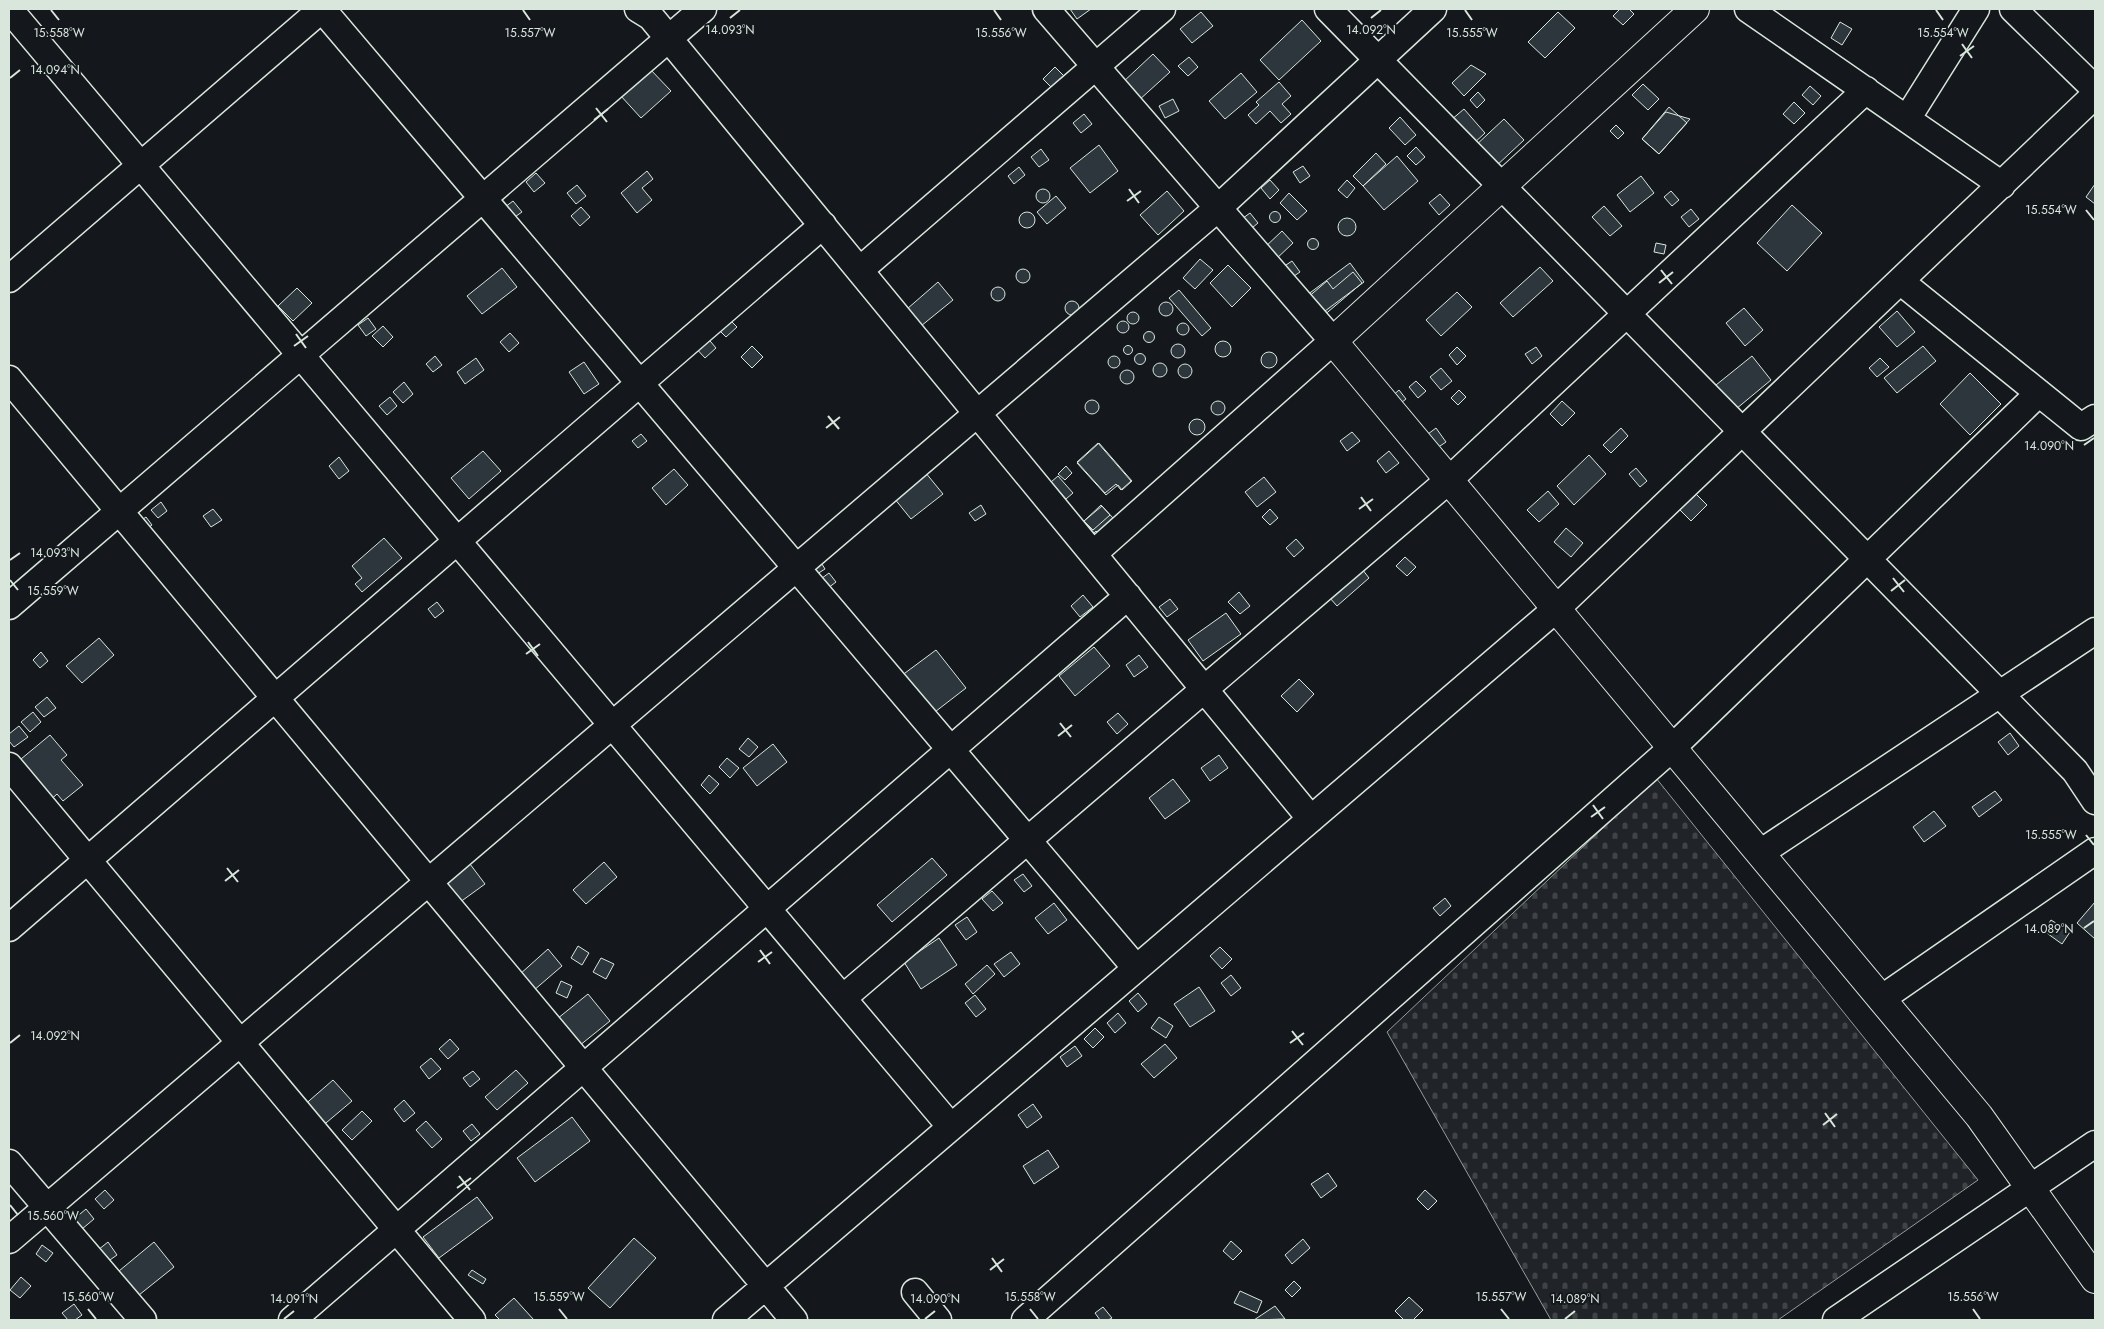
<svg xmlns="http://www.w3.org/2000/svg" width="2104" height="1329" font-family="Jost,sans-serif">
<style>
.cemetery{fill:url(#cemetery-stones);stroke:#939e99}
.building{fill:#2c363c;stroke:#d8e6dc}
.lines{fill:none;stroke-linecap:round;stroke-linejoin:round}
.minor-casing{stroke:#d8e6dc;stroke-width:29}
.major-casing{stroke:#d8e6dc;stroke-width:30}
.minor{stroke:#14181c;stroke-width:26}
.major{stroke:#14181c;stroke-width:28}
.ticks{fill:none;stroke:#d8e6dc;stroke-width:2}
.ticks-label{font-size:12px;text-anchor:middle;fill:#d8e6dc;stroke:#14181c;stroke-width:4;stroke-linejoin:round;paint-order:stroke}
</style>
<defs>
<pattern id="cemetery-stones" width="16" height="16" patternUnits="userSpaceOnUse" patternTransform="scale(1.25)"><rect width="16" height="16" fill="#202428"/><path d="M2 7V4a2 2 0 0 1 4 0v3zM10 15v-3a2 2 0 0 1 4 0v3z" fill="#404447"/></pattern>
</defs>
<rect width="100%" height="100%" fill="#14181c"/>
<path class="cemetery" d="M1656,778L1978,1180L1778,1320H1551L1387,1032Z"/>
<path class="building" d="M1070,9H1091L1077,19Z
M1620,9H1629L1634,14L1623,25L1613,16Z
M1201,12L1213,26L1192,43L1180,29Z
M1558,12L1575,28L1545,58L1528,42Z
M1302,20L1321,41L1279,80L1260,60Z
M1840,22L1852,29L1842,45L1831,38Z
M1153,54L1170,72L1138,101L1122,83Z
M1189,57L1198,67L1188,76L1178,66Z
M1471,65L1486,74L1464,96L1452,83Z
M1055,67L1066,78L1054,90L1043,79Z
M649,68L671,91L641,118L620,95Z
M1241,73L1257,92L1225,119L1209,101Z
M1279,82L1291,96L1282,104L1291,114L1281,123L1270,111L1256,124L1248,115L1259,105L1256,102Z
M1643,84L1659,99L1648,110L1632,95Z
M1810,86L1821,96L1813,105L1802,95Z
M1478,92L1485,100L1477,108L1470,100Z
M1173,99L1179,111L1165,118L1159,106Z
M1794,102L1805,113L1794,124L1783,114Z
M1669,107L1687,123L1659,154L1642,139Z
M1464,109L1485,133L1472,145L1451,120Z
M1666,112L1690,119L1659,154L1642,139Z
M1084,114L1092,124L1081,133L1073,123Z
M1400,117L1416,135L1405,145L1389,128Z
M1504,119L1524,140L1494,168L1474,147Z
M1616,125L1624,133L1618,139L1610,131Z
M1099,145L1118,171L1090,193L1070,168Z
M1416,147L1425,157L1416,165L1407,156Z
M1041,149L1049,160L1039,167L1031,157Z
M1376,153L1386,164L1363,186L1353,176Z
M1397,156L1418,181L1384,210L1363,186Z
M1303,166L1310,176L1300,183L1293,172Z
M1019,167L1025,175L1014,184L1008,176Z
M647,171L653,179L642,188L652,200L637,213L621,193Z
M536,173L545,183L534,192L526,182Z
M1641,176L1654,193L1630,212L1617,195Z
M1270,180L1279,190L1270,199L1261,188Z
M1347,180L1355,188L1347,198L1338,190Z
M2095,184V204L2086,197Z
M577,185L586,196L576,204L567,193Z
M1036 196a7 7 0 1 1 14 0a7 7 0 1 1-14 0Z
M1167,191L1184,211L1158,235L1140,215Z
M1671,191L1679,200L1672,206L1664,197Z
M1289,193L1307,211L1297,220L1280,203Z
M1440,194L1450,205L1439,215L1429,203Z
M1056,196L1066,208L1047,224L1037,212Z
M513,201L522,212L509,221L501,210Z
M1792,205L1822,233L1787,271L1757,243Z
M1604,206L1622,226L1610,236L1592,217Z
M581,207L590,217L580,226L571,216Z
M1691,209L1699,219L1689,227L1681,217Z
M1269.5 217a5.5 5.5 0 1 1 11 0a5.5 5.5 0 1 1-11 0Z
M1019 220a8 8 0 1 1 16 0a8 8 0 1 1-16 0Z
M1250,213L1258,223L1247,232L1239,221Z
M1338 227a9 9 0 1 1 18 0a9 9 0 1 1-18 0Z
M1282,231L1293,243L1274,261L1263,249Z
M1307.5 244a5.5 5.5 0 1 1 11 0a5.5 5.5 0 1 1-11 0Z
M1656,243L1666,245L1664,254L1654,252Z
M1200,259L1213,270L1195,289L1183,278Z
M1292,261L1300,272L1288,280L1280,269Z
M1350,263L1364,282L1321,314L1307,295Z
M1228,265L1251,288L1232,307L1210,283Z
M1540,267L1553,281L1513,317L1500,303Z
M502,268L517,287L482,314L467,296Z
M1016 276a7 7 0 1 1 14 0a7 7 0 1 1-14 0Z
M1353,272L1362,283L1322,317L1306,299L1327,281L1333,289Z
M938,282L953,300L921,326L907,309Z
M991 294a7 7 0 1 1 14 0a7 7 0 1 1-14 0Z
M297,288L312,303L293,321L278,306Z
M1179,290L1211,328L1202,336L1169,298Z
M1457,292L1472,307L1441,336L1426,320Z
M1065 308a7 7 0 1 1 14 0a7 7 0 1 1-14 0Z
M1159 309a7 7 0 1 1 14 0a7 7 0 1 1-14 0Z
M1744,308L1763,330L1745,346L1726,323Z
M1897,311L1915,332L1897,347L1879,327Z
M1127 318a6 6 0 1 1 12 0a6 6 0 1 1-12 0Z
M727,317L737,327L726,337L716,327Z
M368,318L376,329L366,336L358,325Z
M1117 327a6 6 0 1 1 12 0a6 6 0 1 1-12 0Z
M1177 329a6 6 0 1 1 12 0a6 6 0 1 1-12 0Z
M383,326L393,337L383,347L372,336Z
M1143.5 337a5.5 5.5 0 1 1 11 0a5.5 5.5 0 1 1-11 0Z
M510,333L519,343L509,352L500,342Z
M705,335L716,348L705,358L693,345Z
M1215 349a8 8 0 1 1 16 0a8 8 0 1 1-16 0Z
M1171 351a7 7 0 1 1 14 0a7 7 0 1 1-14 0Z
M1123.5 350a4.5 4.5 0 1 1 9 0a4.5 4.5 0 1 1-9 0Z
M752,346L763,357L752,368L741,357Z
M1923,346L1936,361L1897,393L1884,378Z
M1457,347L1466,356L1457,365L1449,355Z
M1536,347L1542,356L1532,364L1525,354Z
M1261 360a8 8 0 1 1 16 0a8 8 0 1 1-16 0Z
M1134.5 359a5.5 5.5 0 1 1 11 0a5.5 5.5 0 1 1-11 0Z
M1108 362a6 6 0 1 1 12 0a6 6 0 1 1-12 0Z
M435,356L442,365L433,372L426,364Z
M1752,356L1771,380L1736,409L1716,385Z
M476,358L484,370L465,384L457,372Z
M1880,358L1889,367L1877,377L1869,368Z
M584,362L599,384L584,394L569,372Z
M1153 370a7 7 0 1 1 14 0a7 7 0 1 1-14 0Z
M1178 371a7 7 0 1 1 14 0a7 7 0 1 1-14 0Z
M1441,368L1452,381L1441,390L1430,377Z
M1120 377a7 7 0 1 1 14 0a7 7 0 1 1-14 0Z
M1970,373L2001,404L1970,435L1940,404Z
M1416,381L1426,391L1418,398L1409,387Z
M404,382L413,394L403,403L393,392Z
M1399,390L1406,399L1397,406L1390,398Z
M1459,390L1466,397L1458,405L1451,398Z
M390,397L397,406L387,415L379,406Z
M1085 407a7 7 0 1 1 14 0a7 7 0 1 1-14 0Z
M1211 408a7 7 0 1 1 14 0a7 7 0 1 1-14 0Z
M1562,401L1575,413L1562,426L1550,414Z
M1189 427a8 8 0 1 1 16 0a8 8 0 1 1-16 0Z
M1436,428L1446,442L1434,450L1424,437Z
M1621,428L1628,436L1611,453L1603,445Z
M1352,432L1360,441L1347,451L1340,441Z
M641,434L647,441L638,448L632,441Z
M1098,443L1131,481L1121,490L1116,484L1105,493L1077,462Z
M1099,443L1132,481L1122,490L1118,485L1106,495L1077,463Z
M483,451L501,471L469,499L451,478Z
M1389,451L1399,463L1386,473L1377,461Z
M1589,455L1606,474L1574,505L1557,486Z
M339,457L349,471L339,479L329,466Z
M1066,466L1072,473L1065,480L1058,474Z
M1636,468L1647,481L1640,487L1629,474Z
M674,469L688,485L666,505L652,488Z
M925,472L943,494L911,519L894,498Z
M1058,476L1073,493L1066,499L1051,482Z
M1264,477L1276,492L1257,507L1245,492Z
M1548,491L1559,504L1539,522L1527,510Z
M1696,494L1707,505L1691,521L1680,510Z
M161,502L167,511L158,518L151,510Z
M981,505L986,514L975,521L969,513Z
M1101,505L1110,515L1093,530L1084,521Z
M1102,506L1113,518L1104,526L1107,529L1100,535L1096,531L1094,533L1084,521Z
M213,509L222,520L211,527L203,516Z
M1270,509L1278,518L1270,525L1262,517Z
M146,517L152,525L142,532L136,524Z
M1566,528L1583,543L1571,557L1554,542Z
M384,538L402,558L362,592L355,584L362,578L352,566Z
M1296,539L1304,548L1294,557L1286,548Z
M817,556L825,569L814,576L806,564Z
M1405,557L1416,567L1407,576L1396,566Z
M1362,569L1369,578L1337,606L1329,597Z
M829,573L836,582L824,591L818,581Z
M1239,592L1250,606L1240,614L1228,602Z
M1083,595L1093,607L1080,617L1071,606Z
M1170,599L1178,609L1167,617L1159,607Z
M437,602L444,611L435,618L428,609Z
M1226,613L1241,634L1203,661L1188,640Z
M99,638L114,655L82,683L66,666Z
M1094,647L1110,666L1075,696L1059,676Z
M936,650L966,688L931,715L901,676Z
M41,652L48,661L40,668L33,660Z
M1139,655L1148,667L1134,677L1126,665Z
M1299,679L1314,694L1297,712L1281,696Z
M47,697L56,708L44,717L35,707Z
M33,712L41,722L30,732L21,722Z
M1118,713L1128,724L1117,734L1107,722Z
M19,726L28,737L14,747L9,741V734Z
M2010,733L2019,746L2008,755L1998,742Z
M50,735L67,755L61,760L83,785L63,801L57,794L47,803L9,769Z
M748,738L758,747L749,757L739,749Z
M773,744L787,762L757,786L743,768Z
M1219,755L1228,768L1210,781L1201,768Z
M727,758L739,768L730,778L719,767Z
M709,775L719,784L710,794L701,785Z
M1173,779L1190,801L1165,819L1149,798Z
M1995,791L2002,800L1979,817L1972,807Z
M1934,811L1946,826L1924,842L1913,827Z
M932,858L947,875L892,922L877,905Z
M604,862L617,877L586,904L573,890Z
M470,864L485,884L452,908L438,888Z
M1023,874L1032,886L1024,892L1014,880Z
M992,891L1003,903L993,911L982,899Z
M1445,898L1451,906L1440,916L1433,908Z
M2095,902V939L2077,923Z
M1054,903L1067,920L1048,934L1035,918Z
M967,917L977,932L966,940L955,925Z
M2051,920L2070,932L2062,944L2044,931Z
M939,938L957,965L921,989L904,962Z
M578,946L589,953L582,965L571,958Z
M1220,947L1232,959L1222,969L1210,956Z
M548,949L562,966L533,991L519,975Z
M1011,952L1020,964L1004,977L994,964Z
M601,958L614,964L606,979L593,972Z
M987,965L995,974L973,994L965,984Z
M1231,975L1241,988L1231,996L1221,983Z
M561,981L572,986L567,998L556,993Z
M1199,987L1215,1011L1190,1027L1174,1004Z
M1138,993L1147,1004L1138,1012L1129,1001Z
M588,994L610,1021L574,1050L552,1023Z
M975,995L986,1009L976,1017L965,1003Z
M1118,1013L1126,1023L1115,1033L1107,1023Z
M1159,1017L1173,1026L1166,1038L1151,1028Z
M1095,1028L1104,1037L1093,1048L1084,1039Z
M450,1039L459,1049L448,1059L439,1049Z
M1165,1044L1177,1058L1154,1078L1141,1064Z
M1075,1046L1082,1056L1067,1067L1060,1057Z
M431,1058L441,1069L429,1079L420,1067Z
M516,1070L528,1083L497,1110L485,1097Z
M473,1071L480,1079L470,1087L463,1078Z
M333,1080L352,1101L320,1128L302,1107Z
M404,1100L415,1113L404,1122L394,1109Z
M1033,1104L1042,1117L1027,1128L1018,1115Z
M362,1111L372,1121L352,1140L342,1130Z
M572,1117L590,1141L535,1182L517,1158Z
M426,1121L442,1139L432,1148L416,1130Z
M472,1124L480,1134L471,1141L463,1131Z
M1048,1150L1059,1167L1034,1184L1023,1166Z
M1328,1173L1337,1186L1321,1198L1311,1184Z
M105,1190L114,1200L104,1209L95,1199Z
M1425,1190L1437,1201L1428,1210L1417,1199Z
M477,1197L493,1218L439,1258L423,1237Z
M86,1209L94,1219L82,1229L74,1219Z
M634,1238L656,1258L610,1308L588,1288Z
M1303,1239L1310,1248L1292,1264L1285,1255Z
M1231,1241L1242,1251L1233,1260L1223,1251Z
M108,1242L117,1255L107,1262L98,1250Z
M154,1242L174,1267L139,1295L119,1271Z
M42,1245L53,1253L46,1262L36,1254Z
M472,1270L486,1279L483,1284L468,1275Z
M21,1277L31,1286L20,1298L10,1290Z
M1294,1281L1301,1288L1292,1297L1285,1290Z
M1240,1291L1262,1301L1257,1313L1234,1303Z
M1409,1297L1423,1310L1413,1320H1404L1395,1311Z
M514,1298L534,1320H500L495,1315Z
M74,1304L82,1315L75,1320H68L62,1313Z
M1275,1306L1285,1319L1254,1320Z
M1103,1307L1112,1318L1108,1320H1100L1095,1313Z"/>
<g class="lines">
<defs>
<path id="minor" d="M9,9L951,1127
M322,9L1136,968
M638,9L651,17L1311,819
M1046,9L1333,341L1093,554
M1328,9L2075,771L2095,801
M1748,9L2002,185
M2013,9L2095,89
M1907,119L1976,9
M860,270L1162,9
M9,279L322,9
M1900,281L2081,427L2095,418
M9,379L794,1320
M9,606L703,9
M9,766L472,1320
M1760,853L2095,631
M9,928L823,225
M843,998L1449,480L1866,90
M1881,999L2095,851
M9,1163L143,1320
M9,1240L1218,208L1433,9
M915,1292L938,1320
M292,1320L1128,596
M726,1320L1556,609L2095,95
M1025,1320L1672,748L2039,393
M1836,1320L2095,1144"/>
<path id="major" d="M1695,9L1333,341L1979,1116L2095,1279"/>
</defs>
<use href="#minor" class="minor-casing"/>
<use href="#major" class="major-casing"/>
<use href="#minor" class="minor"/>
<use href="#major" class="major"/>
</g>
<path class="ticks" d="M51,10L59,20M523,10L530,20M994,10L1001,20M1465,10L1472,20M1936,10L1943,20M730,18L740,10M1371,18L1381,10M1962,44L1972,58M1960,56L1974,46M10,78L20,70M596,108L607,122M594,120L608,109M1129,189L1139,203M1127,201L1141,191M2086,210L2094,220M1661,270L1672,284M1659,283L1673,272M296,334L306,348M294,346L308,336M828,416L839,429M826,428L840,417M2084,445L2094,438M1361,497L1371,511M1359,509L1373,499M10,560L20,553M1893,578L1904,592M10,580L18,590M1891,591L1905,580M528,642L538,656M526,654L540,644M1060,723L1071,737M1058,736L1072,725M1593,805L1603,819M1591,817L1605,807M2086,835L2094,845M227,868L238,882M225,881L239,870M2084,928L2094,921M760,950L770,964M758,962L772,952M1292,1031L1303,1045M10,1043L20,1035M1290,1043L1304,1033M1825,1113L1835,1127M1823,1125L1837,1114M459,1176L470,1190M457,1188L471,1178M10,1205L18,1215M992,1258L1002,1272M990,1270L1004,1259M88,1309L96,1319M559,1309L567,1319M1030,1309L1038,1319M1501,1309L1509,1319M1973,1309L1980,1319M284,1319L294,1311M925,1319L935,1311M1565,1319L1575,1311"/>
<g class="ticks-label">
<text x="730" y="34">14.093°N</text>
<text x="1371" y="34">14.092°N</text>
<text x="59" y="37">15.558°W</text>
<text x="530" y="37">15.557°W</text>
<text x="1001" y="37">15.556°W</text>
<text x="1472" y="37">15.555°W</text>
<text x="1943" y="37">15.554°W</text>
<text x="55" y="74">14.094°N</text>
<text x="2051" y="214">15.554°W</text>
<text x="2049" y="450">14.090°N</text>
<text x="55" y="557">14.093°N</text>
<text x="53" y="595">15.559°W</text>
<text x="2051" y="839">15.555°W</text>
<text x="2049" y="933">14.089°N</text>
<text x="55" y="1040">14.092°N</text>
<text x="53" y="1220">15.560°W</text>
<text x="88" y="1301">15.560°W</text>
<text x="559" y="1301">15.559°W</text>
<text x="1030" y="1301">15.558°W</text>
<text x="1501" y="1301">15.557°W</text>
<text x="1973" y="1301">15.556°W</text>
<text x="294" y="1303">14.091°N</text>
<text x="935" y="1303">14.090°N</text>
<text x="1575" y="1303">14.089°N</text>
</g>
<rect width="2104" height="1329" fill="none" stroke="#d8e6dc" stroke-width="20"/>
</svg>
